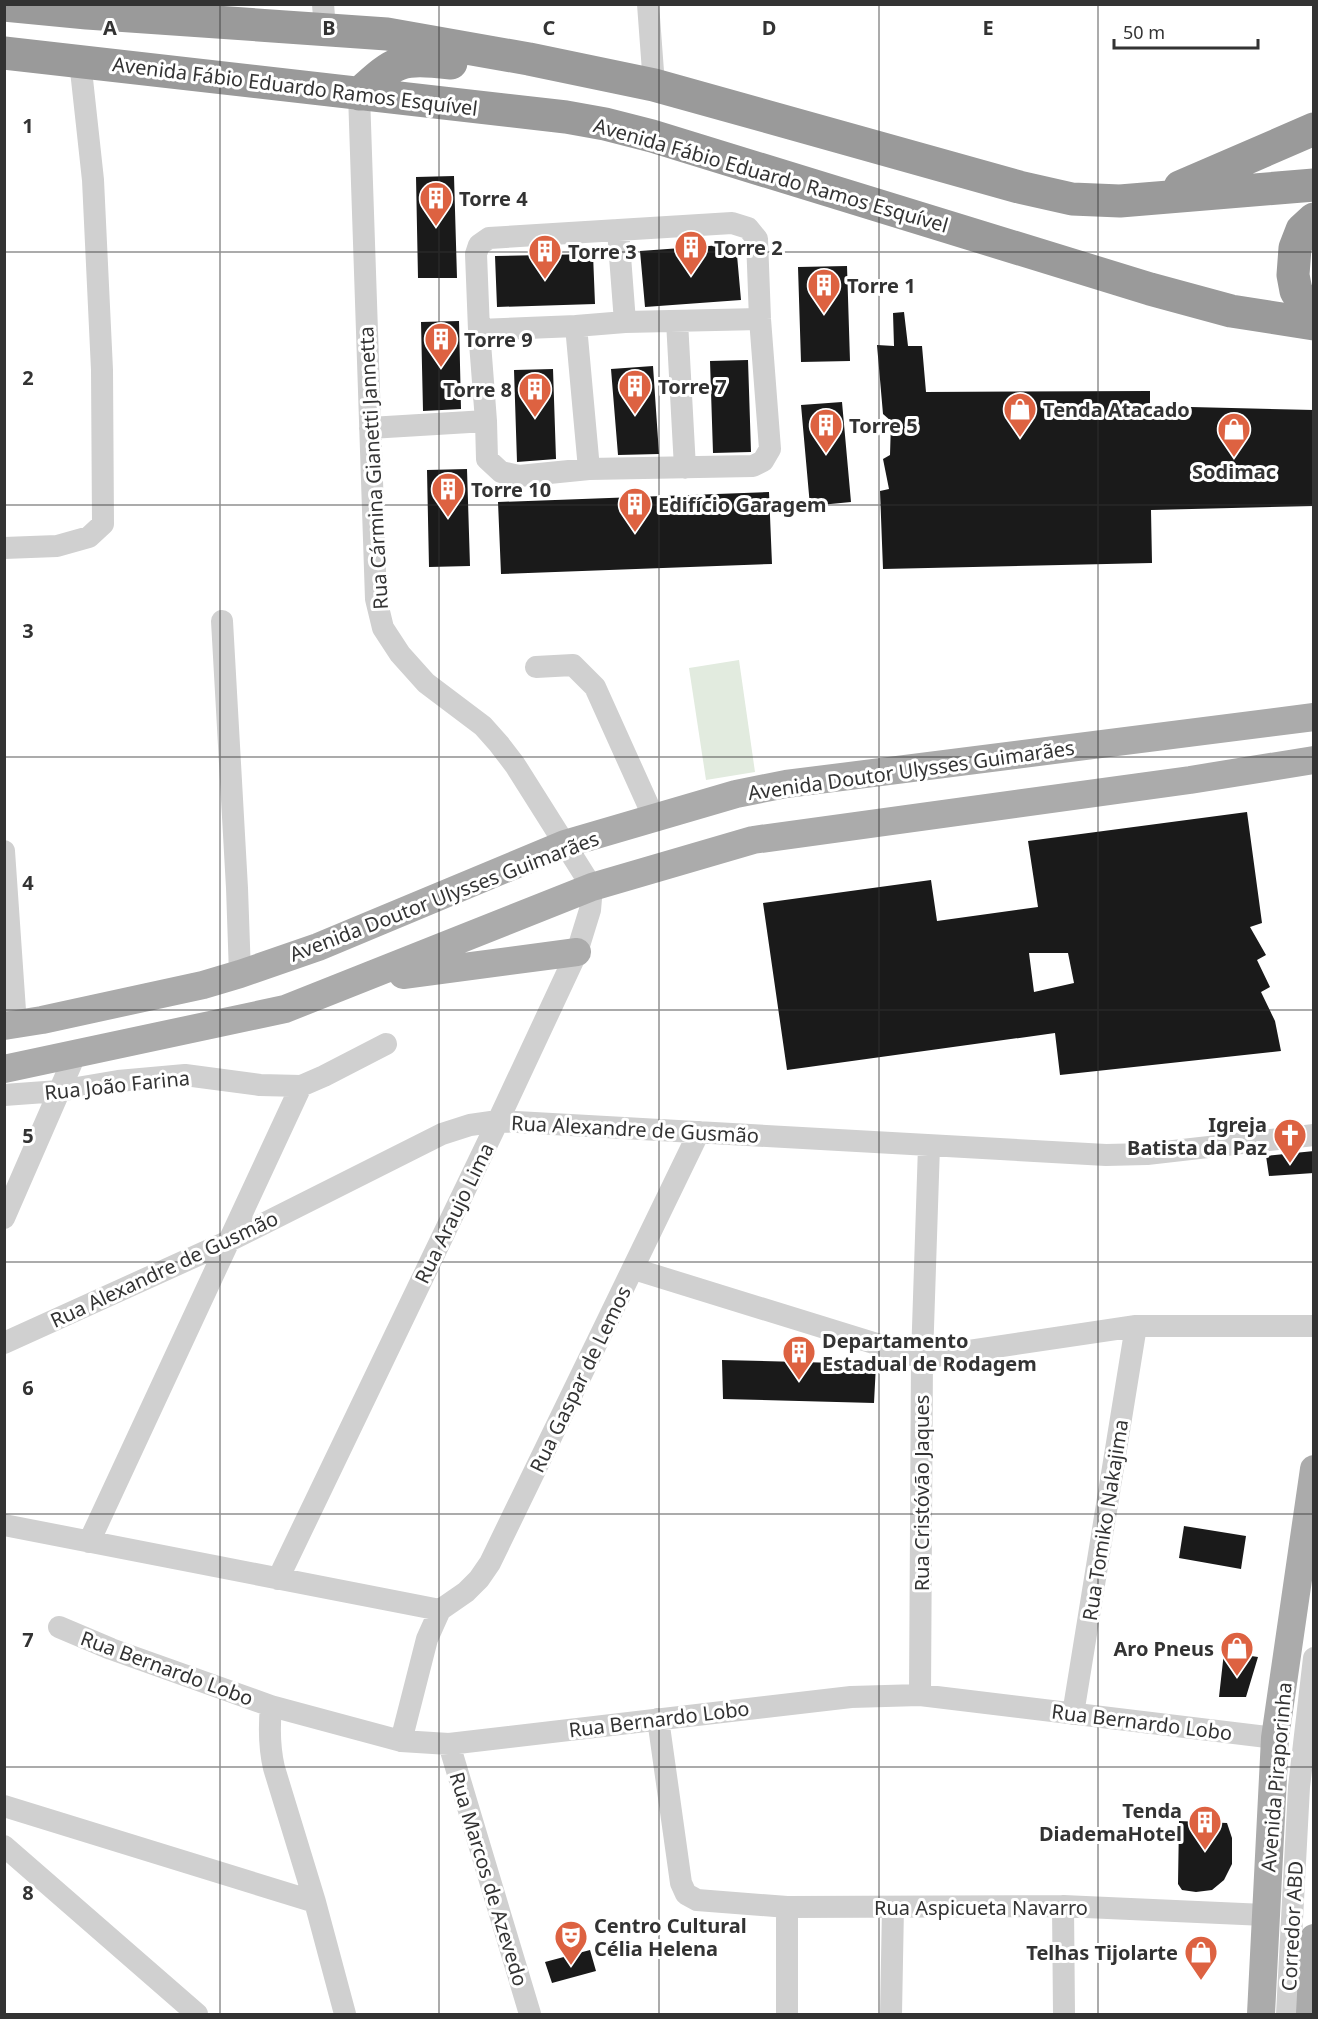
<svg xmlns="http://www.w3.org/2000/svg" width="1318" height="2019" font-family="'Noto Sans',sans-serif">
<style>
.green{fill:#e2ebdf}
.building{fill:#1a1a1a;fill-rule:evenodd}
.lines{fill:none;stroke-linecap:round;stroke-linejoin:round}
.minor{stroke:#d0d0d0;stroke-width:22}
.major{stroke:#ababab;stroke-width:28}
.highway{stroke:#9a9a9a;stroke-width:33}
.grid{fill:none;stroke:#333;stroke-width:1.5;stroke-opacity:0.55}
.labels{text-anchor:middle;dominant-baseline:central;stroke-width:6;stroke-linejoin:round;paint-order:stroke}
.street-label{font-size:20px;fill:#333;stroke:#fff}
.poi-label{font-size:20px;font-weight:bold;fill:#333;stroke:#fff;text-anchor:start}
.grid-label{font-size:20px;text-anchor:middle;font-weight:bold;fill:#333;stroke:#fff;stroke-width:6;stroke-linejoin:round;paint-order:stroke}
</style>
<rect width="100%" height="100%" fill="#fff"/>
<path class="green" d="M739,660L755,772L706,780L689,668Z"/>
<path class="building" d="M454,176L457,278H418L416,177Z
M736,244L741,300L645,307L640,251Z
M593,254L595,304L497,307L495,256Z
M847,266L850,361L801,362L798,267Z
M904,312L908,346H922L926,392L1150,391V406L1314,410V506L1151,510L1152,563L883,569L880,491L889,489L883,459L890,455L891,421L883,414L877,345L894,346L893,313Z
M459,321L461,409L423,411L421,322Z
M748,360L751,452L713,453L710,361Z
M653,366L659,454L618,455L611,369Z
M553,369L556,459L517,462L514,370Z
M842,402L851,502L810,506L801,405Z
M467,469L470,566L429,567L427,470Z
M769,492L772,564L501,574L498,502Z
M1247,812L1262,923L1250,927L1266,955L1257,960L1270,987L1261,992L1275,1021L1281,1051L1060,1075L1055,1033L787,1070L763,903L931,880L937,921L1038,907L1028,841ZM1029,953H1068L1074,983L1034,992Z
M1314,1151V1173L1269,1176L1266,1156Z
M722,1360L876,1364L874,1403L723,1399Z
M1184,1526L1246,1536L1241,1569L1179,1558Z
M1224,1652L1258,1657L1246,1697H1219Z
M1179,1821L1227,1823L1232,1838V1864L1224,1880L1212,1890L1196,1892L1182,1890L1178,1884Z
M590,1950L596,1971L552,1983L545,1962Z"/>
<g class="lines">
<path class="minor" d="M323,4L325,29
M648,4L654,85
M618,230L625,322
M677,321L685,468
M576,326L625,322L760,319
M479,330L576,326L589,469
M370,428L486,421L487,459L501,472L519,476L589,469L753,466L763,461L770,449L760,319L757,239L748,228L732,223L489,238L479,245L476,254L479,330L486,421
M4,548L57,546L89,537L103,524L102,370L93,180L80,61
M222,621L237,888L240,974
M536,667L573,665L595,687L654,818
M4,851L16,1025
M4,1095L59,1091L118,1081L185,1075L260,1085L301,1086L324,1076L386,1044
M4,1218L75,1055
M634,1269L922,1358L1136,1326H1314
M4,1343L229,1241L442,1134L470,1125L498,1121L1106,1155L1147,1154L1314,1135
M4,1525L440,1610
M89,1542L301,1086
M278,1579L498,1121L577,952L590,910L592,887L515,765L499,744L483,726L426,683L400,654L383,628L376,599L359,94
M59,1627L111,1649L271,1706L401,1741L449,1744L851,1697L920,1695L1275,1738
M920,1695L922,1358L929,1146
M271,1706C269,1728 269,1747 274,1768L315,1902L345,2014
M1073,1714L1136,1326
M658,1719L681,1883L686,1894L697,1900L787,1907L1063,1906L1265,1915
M401,1741L427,1639L440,1610L466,1592L479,1579L490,1563L699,1132
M449,1744L530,2014
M4,1806L315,1902
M4,1846L197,2014
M1063,1906L1064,2014
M787,2014V1907
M891,2014L893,1907
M1287,2014L1299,1787L1314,1658"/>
<path class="major" d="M403,975L577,952
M4,1026L42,1020L203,985L240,974L318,947L565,844L736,794L786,784L1314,717
M4,1069L285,1009L592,887L753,840L1190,780L1314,760
M1261,2014L1275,1738L1314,1469
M1310,2014L1314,1938"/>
<path class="highway" d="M4,5L87,13L387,34L529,59L654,85L1019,187L1072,199L1120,201L1314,185
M4,53L566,117L605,124L652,136L1150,289L1231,311L1314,324
M359,94C397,59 400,58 451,63
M1180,187L1314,129
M1314,219L1302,230L1295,248L1293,275L1296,291L1314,317"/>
</g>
<path class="grid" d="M220,4V2014M439,4V2014M659,4V2014M879,4V2014M1098,4V2014M4,252H1314M4,505H1314M4,757H1314M4,1010H1314M4,1262H1314M4,1514H1314M4,1767H1314"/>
<defs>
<symbol id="building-pin" viewBox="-11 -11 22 30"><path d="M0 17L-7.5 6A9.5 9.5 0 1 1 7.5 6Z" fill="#dd6241" stroke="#fff"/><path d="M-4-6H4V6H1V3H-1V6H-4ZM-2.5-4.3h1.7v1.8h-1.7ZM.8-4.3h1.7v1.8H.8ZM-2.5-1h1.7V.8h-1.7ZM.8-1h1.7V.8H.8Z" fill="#fff"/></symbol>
<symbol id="shop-pin" viewBox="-11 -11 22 30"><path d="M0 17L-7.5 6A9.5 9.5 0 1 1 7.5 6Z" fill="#dd6241" stroke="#fff"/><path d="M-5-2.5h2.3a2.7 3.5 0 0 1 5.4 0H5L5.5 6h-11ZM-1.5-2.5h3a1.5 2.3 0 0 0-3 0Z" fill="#fff"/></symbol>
<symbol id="church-pin" viewBox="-11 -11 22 30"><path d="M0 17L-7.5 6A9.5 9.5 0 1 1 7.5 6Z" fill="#dd6241" stroke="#fff"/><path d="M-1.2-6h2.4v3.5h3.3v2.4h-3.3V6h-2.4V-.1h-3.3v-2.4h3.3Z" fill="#fff"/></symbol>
<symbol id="theatre-pin" viewBox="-11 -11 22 30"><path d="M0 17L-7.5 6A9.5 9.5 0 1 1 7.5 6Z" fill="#dd6241" stroke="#fff"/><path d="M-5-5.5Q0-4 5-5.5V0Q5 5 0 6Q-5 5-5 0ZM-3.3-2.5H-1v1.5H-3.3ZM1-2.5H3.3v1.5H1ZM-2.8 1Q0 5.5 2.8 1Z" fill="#fff"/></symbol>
</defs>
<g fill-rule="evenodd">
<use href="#building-pin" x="417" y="179" width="38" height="52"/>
<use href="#building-pin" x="672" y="228" width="38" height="52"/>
<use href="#building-pin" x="526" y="232" width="38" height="52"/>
<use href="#building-pin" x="805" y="266" width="38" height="52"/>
<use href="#building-pin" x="422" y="320" width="38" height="52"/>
<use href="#building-pin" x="616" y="367" width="38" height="52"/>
<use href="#building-pin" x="516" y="370" width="38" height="52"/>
<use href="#shop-pin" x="1001" y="390" width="38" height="52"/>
<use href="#building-pin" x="807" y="406" width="38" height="52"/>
<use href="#shop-pin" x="1215" y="410" width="38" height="52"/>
<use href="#building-pin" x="429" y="470" width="38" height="52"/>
<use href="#building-pin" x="616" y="485" width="38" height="52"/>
<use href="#church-pin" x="1271" y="1116" width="38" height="52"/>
<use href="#building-pin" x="780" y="1333" width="38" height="52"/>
<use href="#shop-pin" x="1218" y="1629" width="38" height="52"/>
<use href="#building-pin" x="1186" y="1803" width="38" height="52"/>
<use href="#theatre-pin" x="552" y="1918" width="38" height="52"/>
<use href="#shop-pin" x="1182" y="1933" width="38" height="52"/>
</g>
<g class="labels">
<g class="street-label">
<text transform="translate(295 86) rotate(7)">Avenida Fábio Eduardo Ramos Esquível</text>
<text transform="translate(771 175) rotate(16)">Avenida Fábio Eduardo Ramos Esquível</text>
<text transform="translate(373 468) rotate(-93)">Rua Cármina Gianetti Jannetta</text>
<text transform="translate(911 770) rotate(-8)">Avenida Doutor Ulysses Guimarães</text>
<text transform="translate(444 896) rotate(-21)">Avenida Doutor Ulysses Guimarães</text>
<text transform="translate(117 1085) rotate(-6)">Rua João Farina</text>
<text transform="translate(635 1129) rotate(3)">Rua Alexandre de Gusmão</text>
<text transform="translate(454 1213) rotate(-64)">Rua Araujo Lima</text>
<text transform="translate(164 1269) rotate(-25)">Rua Alexandre de Gusmão</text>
<text transform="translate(580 1379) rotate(-64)">Rua Gaspar de Lemos</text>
<text transform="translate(921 1493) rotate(-90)">Rua Cristóvão Jaques</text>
<text transform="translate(1105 1520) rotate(-81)">Rua Tomiko Nakajima</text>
<text transform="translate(167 1668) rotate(20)">Rua Bernardo Lobo</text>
<text transform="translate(659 1719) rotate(-7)">Rua Bernardo Lobo</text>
<text transform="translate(1142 1722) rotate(7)">Rua Bernardo Lobo</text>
<text transform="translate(1276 1777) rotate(-85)">Avenida Piraporinha</text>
<text transform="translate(489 1879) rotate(73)">Rua Marcos de Azevedo</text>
<text x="981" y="1907">Rua Aspicueta Navarro</text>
<text transform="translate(1292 1926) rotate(-87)">Corredor ABD</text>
</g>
<g class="poi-label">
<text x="459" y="198">Torre 4</text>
<text x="714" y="247">Torre 2</text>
<text x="568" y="251">Torre 3</text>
<text x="847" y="285">Torre 1</text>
<text x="464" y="339">Torre 9</text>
<text x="658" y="386">Torre 7</text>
<text x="512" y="389" text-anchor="end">Torre 8</text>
<text x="1043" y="409">Tenda Atacado</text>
<text x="849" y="425">Torre 5</text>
<text x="1234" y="471" text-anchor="middle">Sodimac</text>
<text x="471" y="489">Torre 10</text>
<text x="658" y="504">Edifício Garagem</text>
<text x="1267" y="1124" text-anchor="end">Igreja<tspan x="1267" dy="23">Batista da Paz</tspan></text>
<text x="822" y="1340">Departamento<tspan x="822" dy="23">Estadual de Rodagem</tspan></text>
<text x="1214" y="1648" text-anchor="end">Aro Pneus</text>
<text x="1182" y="1810" text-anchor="end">Tenda<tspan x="1182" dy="23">DiademaHotel</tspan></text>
<text x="594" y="1925">Centro Cultural<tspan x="594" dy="23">Célia Helena</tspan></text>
<text x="1178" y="1952" text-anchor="end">Telhas Tijolarte</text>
</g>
</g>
<g class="grid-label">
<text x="110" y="35">A</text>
<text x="329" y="35">B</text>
<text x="549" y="35">C</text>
<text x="769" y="35">D</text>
<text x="988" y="35">E</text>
<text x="28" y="133">1</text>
<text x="28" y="385">2</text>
<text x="28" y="638">3</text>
<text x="28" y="890">4</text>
<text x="28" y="1143">5</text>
<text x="28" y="1395">6</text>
<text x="28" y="1647">7</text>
<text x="28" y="1900">8</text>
</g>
<rect width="1318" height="2019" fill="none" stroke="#333333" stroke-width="12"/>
<path d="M1114 39v9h144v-9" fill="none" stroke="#333333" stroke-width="3"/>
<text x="1123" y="39" font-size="18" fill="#333333" stroke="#ffffff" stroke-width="4.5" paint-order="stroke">50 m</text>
</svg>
